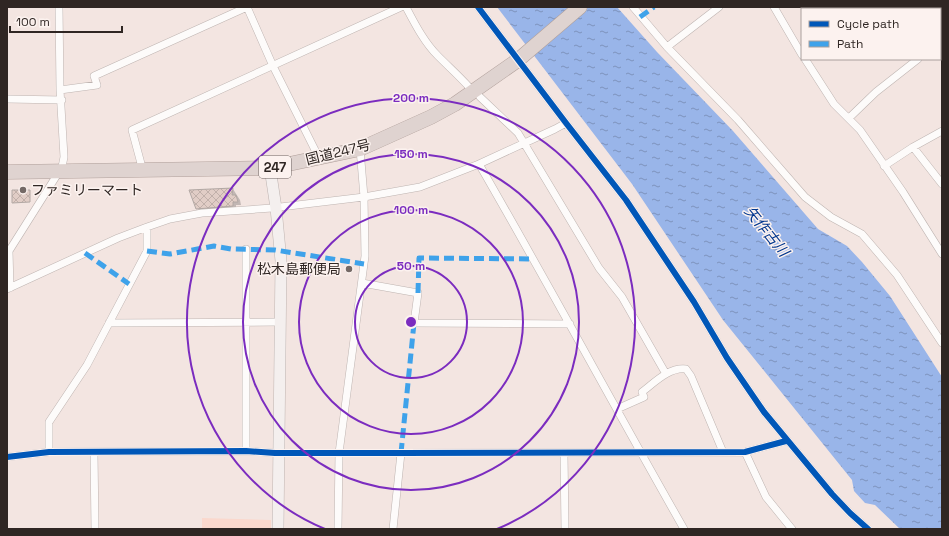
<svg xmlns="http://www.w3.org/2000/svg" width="949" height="536" font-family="'Space Grotesk','Noto Sans JP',sans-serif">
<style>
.park{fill:#fad8cd}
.water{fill:url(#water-ripples)}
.shadow{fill:#0003}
.building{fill:url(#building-cross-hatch);stroke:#b2a8a4}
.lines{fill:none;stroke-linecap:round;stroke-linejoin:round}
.street-casing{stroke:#beb4b1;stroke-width:8}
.secondary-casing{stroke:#beb4b1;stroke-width:12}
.highway-casing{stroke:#b1a09b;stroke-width:15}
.street{stroke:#fdfbfa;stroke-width:7}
.secondary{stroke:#f4efee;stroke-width:11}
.highway{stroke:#dfd3d0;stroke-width:14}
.quiet{stroke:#3ea2ea;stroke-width:5;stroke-dasharray:10 5;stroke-linecap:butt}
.cycleway-casing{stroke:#fcf2ef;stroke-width:8}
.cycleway{stroke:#0057b8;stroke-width:6}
.ring{fill:none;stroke:#7b2cbf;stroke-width:2}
.poi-dot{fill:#746966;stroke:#fcf2ef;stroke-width:1.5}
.labels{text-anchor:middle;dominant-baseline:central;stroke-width:3;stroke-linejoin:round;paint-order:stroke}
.shield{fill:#fcf2ef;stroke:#6c6360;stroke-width:1}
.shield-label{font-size:13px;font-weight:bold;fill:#2f2623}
.street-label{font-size:14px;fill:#2f2623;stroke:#fcf2ef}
.poi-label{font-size:14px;fill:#2f2623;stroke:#fcf2ef;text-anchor:start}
.water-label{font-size:15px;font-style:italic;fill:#00368e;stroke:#fcf2ef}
.centre{fill:#7b2cbf;stroke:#fcf2ef;stroke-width:2}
.ring-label{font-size:12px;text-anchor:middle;font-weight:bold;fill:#7b2cbf;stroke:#fcf2ef;stroke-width:3;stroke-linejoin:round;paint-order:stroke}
</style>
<defs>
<pattern id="water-ripples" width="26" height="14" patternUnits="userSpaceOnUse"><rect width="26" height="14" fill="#99b5e9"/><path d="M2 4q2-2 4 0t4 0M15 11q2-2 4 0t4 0" fill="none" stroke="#7d93bc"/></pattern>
<pattern id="building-cross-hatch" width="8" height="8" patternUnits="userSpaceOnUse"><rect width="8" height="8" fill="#e1cdc6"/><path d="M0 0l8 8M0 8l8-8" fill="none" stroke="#c1b0aa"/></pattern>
</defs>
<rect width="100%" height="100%" fill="#f3e5e1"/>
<path class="park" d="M202,518L271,520V529H202Z"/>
<path class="water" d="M497,7H617L657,52L733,131L818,229L847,246L862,262L890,296L942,377V529H900L875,505L865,503L854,491L852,480L723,320L632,184Z"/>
<path class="shadow" d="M233,189L240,200L241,205H236V209L201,212L197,208Z"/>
<path class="building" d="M233,188L232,195H236L238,202H233V206L196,209L189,190Z
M12,190H30V202L12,203Z"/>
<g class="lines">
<defs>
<path id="street" d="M247,7L273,66L319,158
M406,7C415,24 424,42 438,56C449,67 459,76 469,87
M478,7L566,123L626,200L694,302L727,358L764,412L832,494L850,513L868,529
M633,7L667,47L738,120L805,197L831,217L862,234L897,275L942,343
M774,7L802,55
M940,42L942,41
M667,47L719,7
M805,59L834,104L860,130L903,192L942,254
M60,90L97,85L94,76L247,7
M480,97L518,133L599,268L622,297L666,374
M7,99L62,100
M849,118L876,92L918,59
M913,147L942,184
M479,164C549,285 615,408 684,529
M884,166L913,147L942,131
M143,171L132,130L401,7
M362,283L418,293L414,323L570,324
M10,288L9,251L62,167L64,157L60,90L59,7
M7,289L118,238L147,227L170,219L202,213L272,208L364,197L420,187L479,164L555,129L566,123
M109,323L280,322
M617,409L644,397L642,392C654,383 669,367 686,369L691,376L723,452
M246,451V249
M49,452V422L87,365L147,251V227
M94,452L95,529
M745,452L766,497L792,529
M564,453L565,529
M7,457L49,452L246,451L275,453H401L745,452L786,441
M338,529L339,453L365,256L364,197L360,149
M393,529L401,453"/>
<path id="secondary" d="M270,168L276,208L281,261L278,529"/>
<path id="highway" d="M7,172L270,168L360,149L431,117L455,104L518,60L580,7"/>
</defs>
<use href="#street" class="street-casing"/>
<use href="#secondary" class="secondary-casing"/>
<use href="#highway" class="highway-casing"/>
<use href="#street" class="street"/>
<use href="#secondary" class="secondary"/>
<use href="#highway" class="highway"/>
<path class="quiet" d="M640,17L654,7
M147,251L170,254L214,246L231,249L275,250L364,264
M85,253L129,284
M418,293L419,258L534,259
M401,453L414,323"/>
<defs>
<path id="cycleway" d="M478,7L566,123L626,200L694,302L727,358L764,412L832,494L850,513L868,529
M7,457L49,452L246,451L275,453H401L745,452L786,441"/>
</defs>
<use href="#cycleway" class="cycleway-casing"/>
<use href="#cycleway" class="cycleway"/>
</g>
<g class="ring">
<circle cx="411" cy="322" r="56"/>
<circle cx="411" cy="322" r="112"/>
<circle cx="411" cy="322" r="168"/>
<path d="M325 529A224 224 0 1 1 497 529"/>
</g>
<g class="poi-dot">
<circle cx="23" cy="190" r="4"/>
<circle cx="349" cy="269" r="4"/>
</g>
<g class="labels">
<rect class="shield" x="259" y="156" width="32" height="22" rx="3"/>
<g class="shield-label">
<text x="275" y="167">247</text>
</g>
<g class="street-label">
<text transform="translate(338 152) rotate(-14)">国道247号</text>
</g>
<g class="poi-label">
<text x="31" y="190">ファミリーマート</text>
<text x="341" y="269" text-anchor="end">松木島郵便局</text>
</g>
<g class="water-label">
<text transform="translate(767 231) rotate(51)">矢作古川</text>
</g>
</g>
<circle cx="411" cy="322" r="6" class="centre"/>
<g class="ring-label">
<text x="411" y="102">200 m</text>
<text x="411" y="158">150 m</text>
<text x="411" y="214">100 m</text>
<text x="411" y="270">50 m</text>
</g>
<rect width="949" height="536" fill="none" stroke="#2f2623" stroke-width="16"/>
<rect x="801" y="8" width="140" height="52" fill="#fcf2ef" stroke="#aaa09d"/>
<rect x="809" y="21" width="20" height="6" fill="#0057b8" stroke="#aaa09d"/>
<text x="837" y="28" font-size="12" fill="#2f2623">Cycle path</text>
<rect x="809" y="41" width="20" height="6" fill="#3ea2ea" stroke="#aaa09d"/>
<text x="837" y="48" font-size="12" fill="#2f2623">Path</text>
<path d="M10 26v6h112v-6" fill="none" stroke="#2f2623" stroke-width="2"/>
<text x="16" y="26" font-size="12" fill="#2f2623" stroke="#fcf2ef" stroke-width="3" paint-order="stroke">100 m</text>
</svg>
